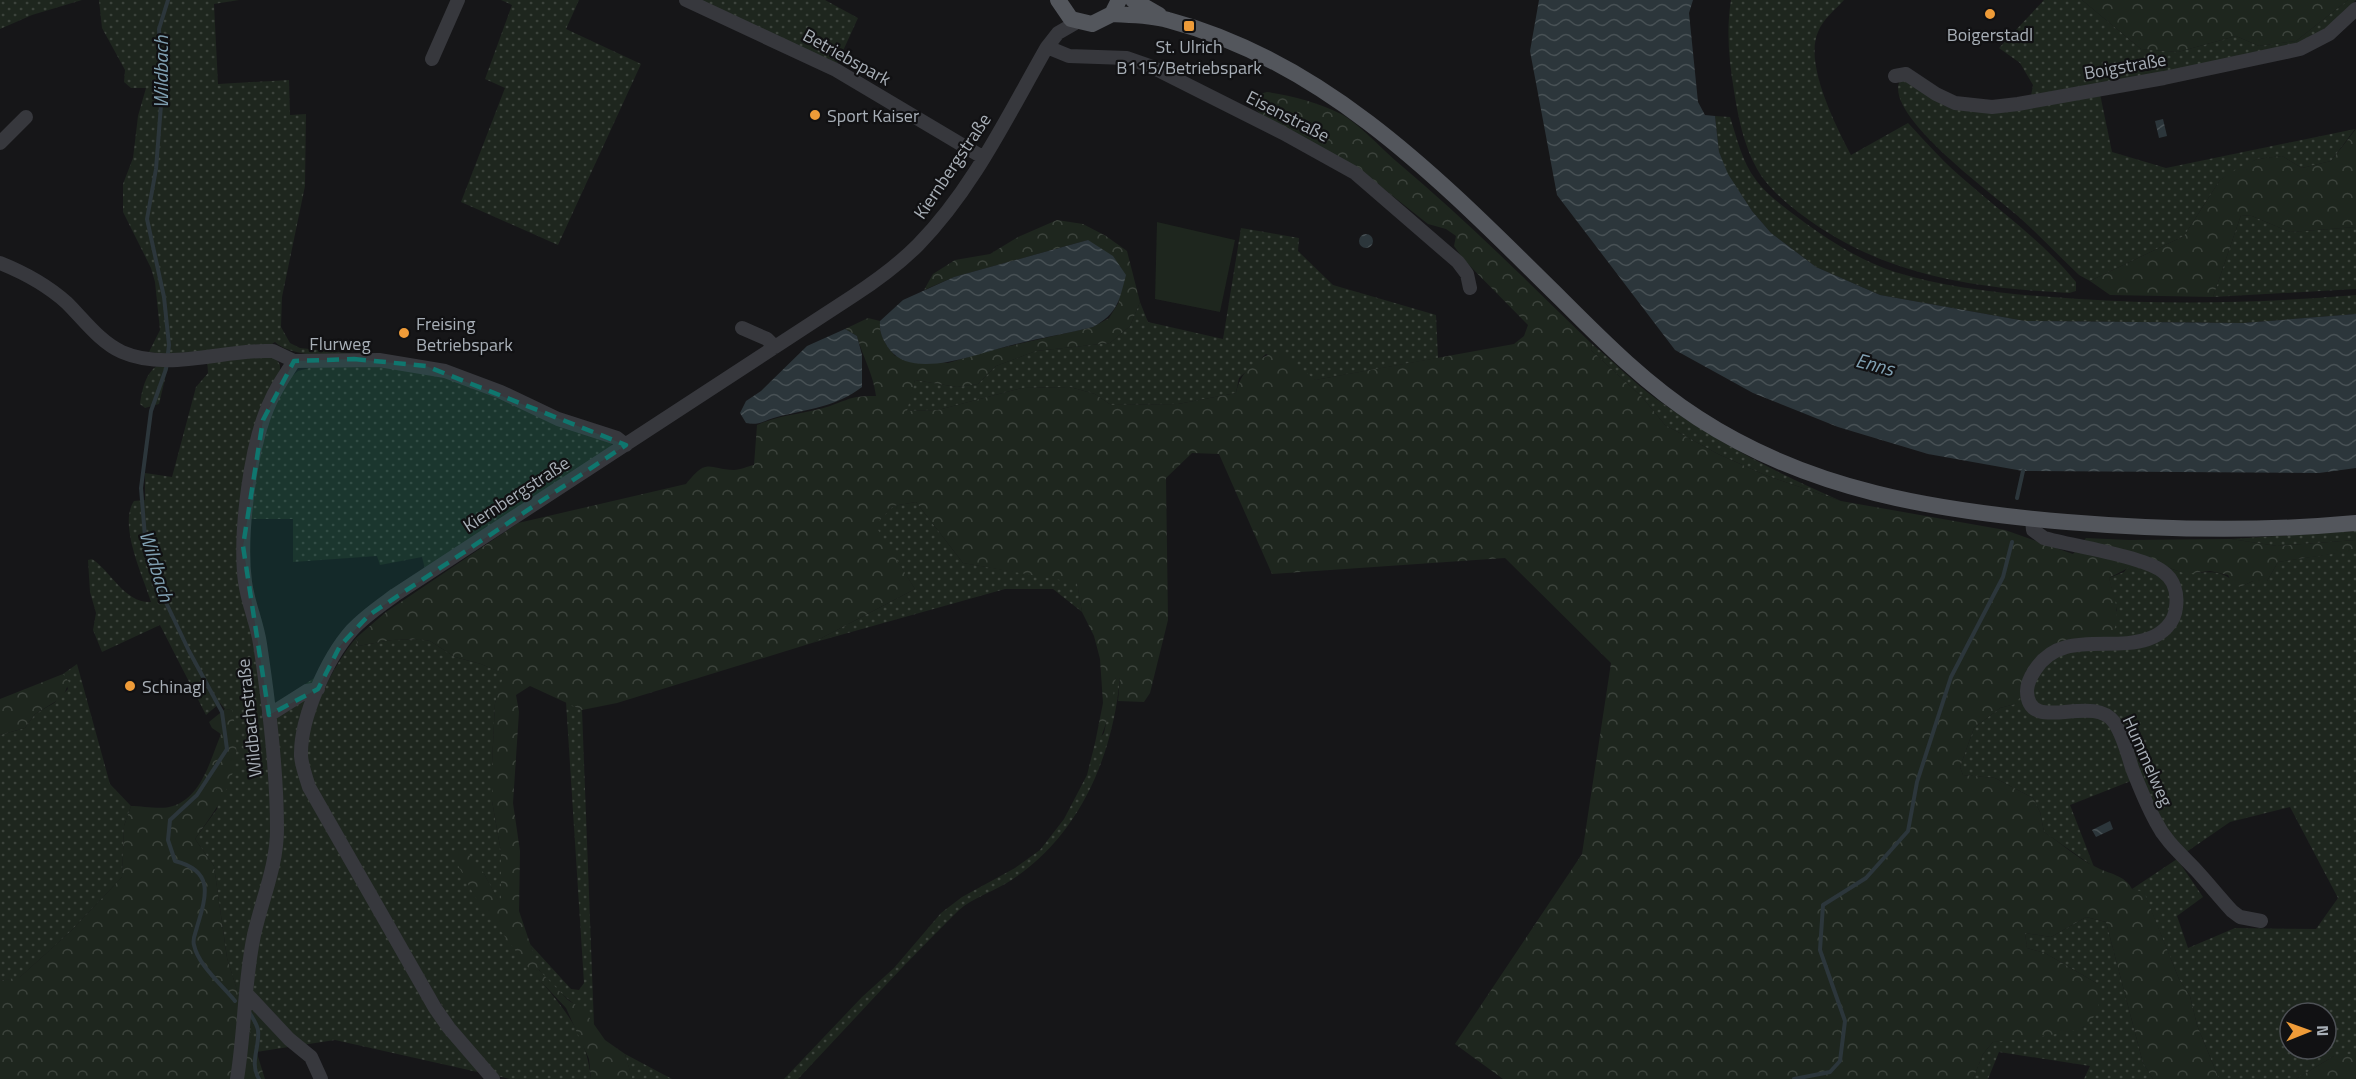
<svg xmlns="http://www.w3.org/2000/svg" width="2356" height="1079" font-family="'Titillium Web',sans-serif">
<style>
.grass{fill:url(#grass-dots);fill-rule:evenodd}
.forest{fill:url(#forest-crowns)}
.green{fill:#1e261e}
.water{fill:url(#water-waves)}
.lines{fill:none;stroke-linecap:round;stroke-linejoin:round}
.stream{stroke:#2c363b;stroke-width:4}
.minor{stroke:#37383d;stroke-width:14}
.major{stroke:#53565c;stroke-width:16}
.marked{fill:#0f766e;fill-opacity:0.2;stroke:#0f766e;stroke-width:4.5;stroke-dasharray:12 8;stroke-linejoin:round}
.poi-dot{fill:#ee9b38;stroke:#111113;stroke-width:2}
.labels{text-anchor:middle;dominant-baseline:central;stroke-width:4.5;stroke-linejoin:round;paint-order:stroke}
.poi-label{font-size:18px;fill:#a8afb7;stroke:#111113;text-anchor:start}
.street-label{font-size:18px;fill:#a8afb7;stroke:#111113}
.water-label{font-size:20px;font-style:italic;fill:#80a0b2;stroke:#111113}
</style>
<defs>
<pattern id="grass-dots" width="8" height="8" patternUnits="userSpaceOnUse" patternTransform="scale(1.5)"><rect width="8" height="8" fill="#1e261e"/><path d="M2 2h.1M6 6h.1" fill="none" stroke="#3c433c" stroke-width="1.8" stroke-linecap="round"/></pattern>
<pattern id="forest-crowns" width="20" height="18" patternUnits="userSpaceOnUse" patternTransform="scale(1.5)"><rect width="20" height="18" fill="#1e261e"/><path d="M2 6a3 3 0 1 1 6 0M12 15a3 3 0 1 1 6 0" fill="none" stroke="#3c433c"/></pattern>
<pattern id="water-waves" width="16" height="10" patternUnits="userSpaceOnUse" patternTransform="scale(1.5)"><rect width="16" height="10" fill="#2c363b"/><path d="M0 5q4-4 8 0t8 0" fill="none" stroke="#485155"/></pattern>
</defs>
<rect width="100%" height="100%" fill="#161618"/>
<path class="grass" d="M0,0H82L32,15L0,29Z
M99,0H239L214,4L218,84L289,80L290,115L306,114L305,186L282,297L281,327L290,343L300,348L411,360C382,359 293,361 275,342L267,347L171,355L149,352L160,330L155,282L151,268L123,212V184L133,158L138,116L146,88H131L124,82L125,70L102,28Z
M501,0H579L566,29L641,64L558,245L461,202L505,88L485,79L512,5Z
M701,0H825L858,18L837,64Z
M1731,0H1844C1835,10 1823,19 1818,32C1804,64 1836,126 1851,155L1908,123C1927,143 1945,164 1967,182C2004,214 2044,243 2076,282V291L2069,293C1971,288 1882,275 1802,215C1785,202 1767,187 1757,169C1744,146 1738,117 1734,91C1729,60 1726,31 1731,0Z
M2044,0H2082L2141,49L2178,52L2236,36L2259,46L2296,41L2348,0H2356L2331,24L2310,39L2239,60L2031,96L2033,85L2020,63L1999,48Z
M1901,79L1950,103L2100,94L2112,152L2166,168L2355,129L2331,161L2302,168L2282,156L2257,159L2220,180L2184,236L2090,281L2079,275C2059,256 2040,236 2019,217C1997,197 1878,112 1901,79Z
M1715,116L1730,117C1737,138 1742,162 1756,180C1767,195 1784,207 1800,219C1828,240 1861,261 1895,272C1954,290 2018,295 2079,299C2172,305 2263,303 2356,295V314L2243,323L2025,321L1880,295L1816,267L1771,233L1752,211L1727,174L1719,153Z
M2241,215L2252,216L2290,232L2356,227V289L2213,297Z
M1241,228L1299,238L1298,251L1333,285L1436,315L1438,358L1315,380L1266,354L1239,378L1236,393L1178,404L1111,405L1095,394L1070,387L1022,388L938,410L906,411L915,380L957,387L978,384L996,366L1036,351L1110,343L1130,326L1140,302L1148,322L1223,339Z
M1592,344C1613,361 1633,382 1655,398C1716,442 1773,471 1841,501L1765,475L1718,454L1665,425L1642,397L1591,350Z
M275,357L280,365V376L289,379L298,371L313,367L392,366L436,373L612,442L611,448L425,569L422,557L380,565L377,556L293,562V519H239L264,711L319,675L301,780L482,1073L335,1040L256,1052L227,958L214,866L195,839L217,809L232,710L225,709L220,703L206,715L160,625L102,652L93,630L96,613L90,592L88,560L92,559C112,572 124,603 151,602C143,576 118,525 134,501L145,500V473L172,477L196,387L208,373L207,359Z
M169,362L159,404L145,408L140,404C143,384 148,364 169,362Z
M916,502L963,563L1077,582L1082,612L1053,589H1005L812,643L915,589L874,525L893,506Z
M2356,531V540L2277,546L2231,539Z
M2356,550V1056H2334L2296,1079H2219L2197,1025L2190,996L2179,979L2144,893L2132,889L2177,859L2203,897L2177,916L2188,948L2235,928L2316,929L2338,898L2290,807L2230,822L2185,853L2171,839L2141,777L2070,805L2094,867L2044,832L2040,812L2033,798L1995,778L1963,775L1960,767L1974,728L2000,708L2015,704L2025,680L2117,611L2109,578L2124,572L2137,555C2150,560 2164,567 2178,571C2205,577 2217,563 2240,587L2253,581H2267L2278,562ZM2290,1013H2326V1049H2290Z
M356,638L358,646L392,640L420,639L430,641L455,657L481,664L505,674L495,703L492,765V801L501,852V906L483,872C490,893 496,920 507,938C540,988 585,1015 591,1079H510L497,1076L455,1026L436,996L310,777C309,768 305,758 306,749C308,715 334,664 356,638Z
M77,664L110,784L131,806L124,826L122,877L71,931L19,978L0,981V735L25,728L35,714L54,703L68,689L63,674Z
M1116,677H1120C1113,756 1080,834 1013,879C996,891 973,897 958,911C903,965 851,1023 798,1079H784L862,997L894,968L941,913L962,897L1015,868L1040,850L1064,819L1087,775L1095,743L1104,733Z
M566,702L582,710L594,1025C580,1004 555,993 540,971C535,964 533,952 530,944L571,989L579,990L584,983Z
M2086,917L2106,922L2143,1063L2153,1079H2084L2090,1066L1999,1052L1988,1079H1973L1983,1054L1993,1042L2084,1027L2098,984L2045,953L2027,948L2025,933L2051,937Z
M625,1054L672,1079H632Z"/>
<path class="forest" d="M2082,0H2348L2296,41L2259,46L2236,36L2178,52L2141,49Z
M1267,92C1290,95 1320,103 1341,114C1358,123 1380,147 1396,161C1465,219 1527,281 1592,344L1591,350L1642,397L1665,425L1718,454L1765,475L1841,501L2005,530L2073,554L2086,538L2129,540L2231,539L2277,546L2356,540V550L2353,551L2278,562L2267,581H2253L2240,587L2232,583L2228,575L2210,571L2186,574L2137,556L2132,566L2109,578C2115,600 2123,619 2109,639L2063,643L2015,704L2000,708L1974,728L1960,767L1963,775L1995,778L2033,798L2040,812L2044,832C2061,843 2078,859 2096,867C2109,874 2125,875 2132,889L2144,892L2179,979L2190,996L2197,1025L2219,1079H2153L2143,1063L2106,922L2086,917L2051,937L2025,933L2027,948L2045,953L2098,984C2101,1000 2099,1016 2085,1026C2074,1034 2009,1040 1993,1042L1983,1054L1973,1079H1503L1455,1044L1582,854L1611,663L1505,558L1272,574L1219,454L1192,453L1166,478L1168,620L1150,693L1144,702L1118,701L1120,678L1116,677L1111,709L1099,743H1095L1103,703L1100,659L1094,636L1082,612L1077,583L963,563L916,502L893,506L875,525L915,589L812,643L617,703L582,710L530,686L516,695L519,712L513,803L520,851L519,911L539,970L568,1000L584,1010L605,1040L625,1054L632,1077V1079H591L589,1059L566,1008L530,970L475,897L452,854L465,850L483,872L501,905V852L492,801V765L495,703L504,674L481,664L455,657L430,641L419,639L392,640L358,646L356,638L386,612L518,523L686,484C708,457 707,469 734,470C740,470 748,466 754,465L757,425C781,414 806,414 830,406C852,398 852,396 876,396C873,373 863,358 857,336L845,329L868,318L880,321C879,336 886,345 895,356L948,363L988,351L1093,327L1109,318L1119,302L1088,240L954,277L924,290L933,274L955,260L990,254L1018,237L1057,220L1083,224L1106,236L1127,251L1140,302L1130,326L1110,343L1036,351L996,366L978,384L957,387L915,380L907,411L938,410L1022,388L1070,387L1095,394L1111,405L1178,404L1236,393C1241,370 1258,356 1281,351L1315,380L1514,344L1524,336L1528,325L1464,260L1454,246L1456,236L1446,229L1428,224L1365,174L1261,115L1252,105L1253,96Z
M2356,129V227L2290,232L2252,216L2241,215L2213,297L2110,295L2090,281L2184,236L2220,180L2240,167L2257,159L2282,156L2302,168L2331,161Z
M63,674L69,682L63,697L35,714L25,728L0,735V699Z
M225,709L232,710C245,768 228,793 195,839L214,866L227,958L265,1079H0V981L20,977L71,931L122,877L124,826L131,806C143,806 162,810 173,806C202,797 211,758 221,734L212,728L209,722Z
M2349,1054L2356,1056V1079H2296L2334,1056Z"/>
<path class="green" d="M1157,222L1235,240L1220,312L1155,299Z"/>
<path class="water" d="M1539,0H1693L1689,13L1698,102L1705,115L1715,116L1719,152L1728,174L1752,211L1771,233L1816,267L1880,295L2025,321L2243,323L2356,314V468L2319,473L2023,471L1928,454L1838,427L1753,393L1675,350L1557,195L1530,51Z
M2163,119L2167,136L2159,138L2155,121Z
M1359 241a7 7 0 1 1 14 0a7 7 0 1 1-14 0Z
M1088,240L1113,256L1126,275C1119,301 1118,313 1093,327C1066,334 1039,338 1012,345C981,352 914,381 890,350C883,341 879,332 880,321L903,300L954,277Z
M845,329L857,336L862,355V387C836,407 808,409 777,417C765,420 759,426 746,423L740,413L746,401L761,391L807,346Z
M2110,821L2113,829L2096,837L2092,830Z"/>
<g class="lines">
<path class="stream" d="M168,0L159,29L162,92L156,169L147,219L164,297L169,345L166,369L151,411L141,488L145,537L161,592L189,651L222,712L227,749L197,795L170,820L168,840L175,861C214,871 207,894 197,927C196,932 192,939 194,945C198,965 222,985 235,1001
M2017,498L2023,471
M249,1012C252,1017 257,1024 258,1030C260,1047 249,1063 259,1079
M1794,1079L1830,1072L1840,1061L1845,1021L1820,950L1823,905L1866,878L1908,831L1917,782L1951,677L2003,577L2012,542"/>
<path class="minor" d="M686,0L836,70L984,158
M1047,47L1069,56L1127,58L1150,66L1283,133L1355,173L1458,262L1467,274L1470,288
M432,59L458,0
M1895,76L1906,74L1936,94L1955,103L1992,107L2018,104L2164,78L2300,49L2329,34L2356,9
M0,143L26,117
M0,263C25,273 47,285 67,303C84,320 100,342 122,352C165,371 220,351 265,351H273L294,361L379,360L445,371L501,392L558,419L617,438L626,445
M742,328L767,339L775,347
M2032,519L2033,530L2044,538C2073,546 2140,556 2162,571C2174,579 2178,593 2176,607C2175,622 2163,634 2148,639C2111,652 2061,629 2035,670C2031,676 2027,683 2027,691C2028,736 2092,692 2114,722C2123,735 2127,752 2132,768C2139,786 2146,804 2156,822C2166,842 2181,854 2196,870C2208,883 2220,898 2232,911L2240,917L2261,921
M269,715L307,691L318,689
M246,993L289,1039L311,1057L321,1079
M237,1079C245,1031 244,982 254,935C262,899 277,866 277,829C277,768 269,704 260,644C257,623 248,604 245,582C239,535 250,443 271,400C277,386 286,374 294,361
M493,1079L449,1028L435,1008L309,787C306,777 302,767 301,756C300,718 327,658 352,630C365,616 380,606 395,595L853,296C876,281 898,265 918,245C973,189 1008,115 1047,47L1058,33L1077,22"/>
<path class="major" d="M1058,0L1071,19L1092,24L1112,14L1119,0
M1133,0L1159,15
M1112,14C1131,15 1151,15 1168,20C1327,62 1442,182 1555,293C1600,338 1645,384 1698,418C1810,491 1937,511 2067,522C2163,530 2260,532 2356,523"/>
</g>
<path class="marked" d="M354,359L426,366L626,445L369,615L340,646L318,689L269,715L243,546L263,420L294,361Z"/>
<g class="poi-dot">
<circle cx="1990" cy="14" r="6"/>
<rect x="1183" y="20" width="12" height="12" rx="3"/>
<circle cx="815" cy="115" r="6"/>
<circle cx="404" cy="333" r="6"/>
<circle cx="130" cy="686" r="6"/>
</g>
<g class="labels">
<g class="poi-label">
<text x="1990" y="34" text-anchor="middle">Boigerstadl</text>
<text x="1189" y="46" text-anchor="middle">St. Ulrich<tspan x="1189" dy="21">B115/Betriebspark</tspan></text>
<text x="827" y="115">Sport Kaiser</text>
<text x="416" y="323">Freising<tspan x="416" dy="21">Betriebspark</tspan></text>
<text x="142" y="686">Schinagl</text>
</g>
<g class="street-label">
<text transform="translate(847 57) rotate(29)">Betriebspark</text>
<text transform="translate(2125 66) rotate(-10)">Boigstraße</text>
<text transform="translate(1288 116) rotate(27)">Eisenstraße</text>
<text transform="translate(952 166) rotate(-56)">Kiernbergstraße</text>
<text x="340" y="343">Flurweg</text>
<text transform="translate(516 494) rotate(-33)">Kiernbergstraße</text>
<text transform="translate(249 718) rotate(-96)">Wildbachstraße</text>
<text transform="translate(2148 761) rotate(66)">Hummelweg</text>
</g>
<g class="water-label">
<text transform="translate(160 72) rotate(-90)">Wildbach</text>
<text transform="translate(1875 364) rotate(15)">Enns</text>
<text transform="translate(157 566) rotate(73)">Wildbach</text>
</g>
</g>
<g transform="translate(2308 1031) rotate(89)"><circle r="28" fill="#111113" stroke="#4d5055" stroke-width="1.5"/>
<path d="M0-4.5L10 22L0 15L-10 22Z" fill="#ee9b38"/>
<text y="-9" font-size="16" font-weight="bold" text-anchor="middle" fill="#a8afb7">N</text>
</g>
</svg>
